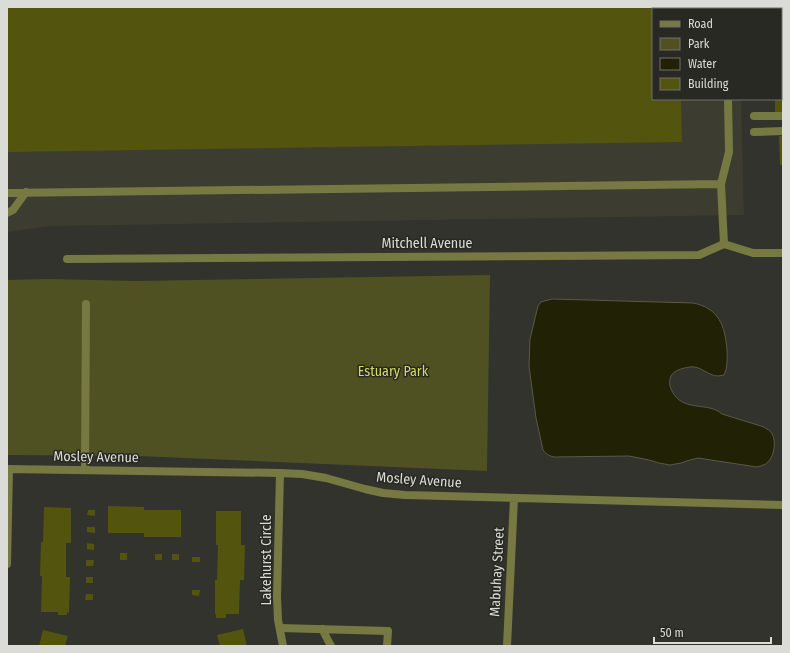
<svg xmlns="http://www.w3.org/2000/svg" width="790" height="653" font-family="'Fira Sans Condensed',sans-serif">
<style>
.built{fill:#3c3d30}
.green{fill:#505123}
.water{fill:#212106;stroke:#595945}
.building{fill:#53540e}
.lines{fill:none;stroke-linecap:round;stroke-linejoin:round}
.service{stroke:#777942;stroke-width:8}
.minor{stroke:#777942;stroke-width:8}
.labels{text-anchor:middle;dominant-baseline:central;stroke-width:3;stroke-linejoin:round;paint-order:stroke}
.street-label{font-size:14px;fill:#dbdcd7;stroke:#282922}
.park-label{font-size:14px;fill:#d6d965;stroke:#282922}
</style>
<rect width="100%" height="100%" fill="#32332c"/>
<path class="built" d="M7,7H740V9H653V99H741L744,215L51,226L7,232Z"/>
<path class="green" d="M490,275L487,471L138,456L7,455V280L49,279L135,281Z"/>
<path class="water" d="M552,299L693,303C719,308 725,326 727,350C727,358 728,367 724,375C722,375 720,376 718,376C708,376 700,365 690,367C683,368 674,370 671,376C669,382 669,385 672,391C683,413 708,401 722,414L764,427C765,428 769,430 770,431C777,438 775,455 768,462C765,465 761,466 757,467L698,458L690,460L681,463L670,465L659,463L649,460L629,456L554,457C549,456 546,454 543,450L536,418L529,366L530,339L538,306L541,302Z"/>
<path class="building" d="M7,7H680V9H653V99H681L682,142L7,152Z
M772,7H783V21H781V9H772Z
M781,35H783V113H775V99H781Z
M779,136H783V165H780Z
M108,506L144,507V510H181V537H144V533H108Z
M44,507L71,508V543H66V577H70L69,613L67,612V615H58V612H41L42,576H40L41,542H43Z
M88,510H95V516L87,515Z
M216,511H241V545H245L244,580H240L239,614H226V618H216V614H215V580H217L218,545H216Z
M87,527H95V533L87,532Z
M87,543L94,544V550L87,549Z
M120,553H127V560H120Z
M155,554H162V560H155Z
M172,554H179V560H172Z
M192,557H200V562H192Z
M86,560H94L93,566H86Z
M86,577H93V583H86Z
M192,590H200L199,596L192,595Z
M86,594H93V600H85Z
M243,629L247,646H220L217,635Z
M43,630L68,636L65,646H39Z"/>
<g class="lines">
<path class="service" d="M728,7V9
M721,184L729,152L728,99
M7,193L721,184L724,244
M7,213L13,210L26,192
M85,470L86,304
M280,628L388,631L387,646
M322,629L331,646"/>
<path class="minor" d="M754,116H783
M754,132L783,131
M67,259L699,255L724,244L753,253H783
M7,469L280,473L302,474L326,478L365,489L383,493L405,495L783,505
M280,473L277,597L278,620L283,646
M7,564L9,469
M507,646L514,498"/>
</g>
<g class="labels">
<g class="street-label">
<text x="427" y="243">Mitchell Avenue</text>
<text transform="translate(96 457) rotate(1)">Mosley Avenue</text>
<text transform="translate(419 480) rotate(4)">Mosley Avenue</text>
<text transform="translate(266 560) rotate(-90)">Lakehurst Circle</text>
<text transform="translate(497 572) rotate(-87)">Mabuhay Street</text>
</g>
<g class="park-label">
<text x="393" y="371">Estuary Park</text>
</g>
</g>
<rect width="790" height="653" fill="none" stroke="#dbdcd7" stroke-width="16"/>
<rect x="652" y="8" width="130" height="92" fill="#282922" stroke="#70716a"/>
<rect x="660" y="21" width="20" height="6" fill="#777942" stroke="#70716a"/>
<text x="688" y="28" font-size="12" fill="#dbdcd7">Road</text>
<rect x="660" y="38" width="20" height="12" fill="#505123" stroke="#70716a"/>
<text x="688" y="48" font-size="12" fill="#dbdcd7">Park</text>
<rect x="660" y="58" width="20" height="12" fill="#212106" stroke="#70716a"/>
<text x="688" y="68" font-size="12" fill="#dbdcd7">Water</text>
<rect x="660" y="78" width="20" height="12" fill="#53540e" stroke="#70716a"/>
<text x="688" y="88" font-size="12" fill="#dbdcd7">Building</text>
<path d="M654 637v6h117v-6" fill="none" stroke="#dbdcd7" stroke-width="2"/>
<text x="660" y="637" font-size="12" fill="#dbdcd7" stroke="#282922" stroke-width="3" paint-order="stroke">50 m</text>
</svg>
